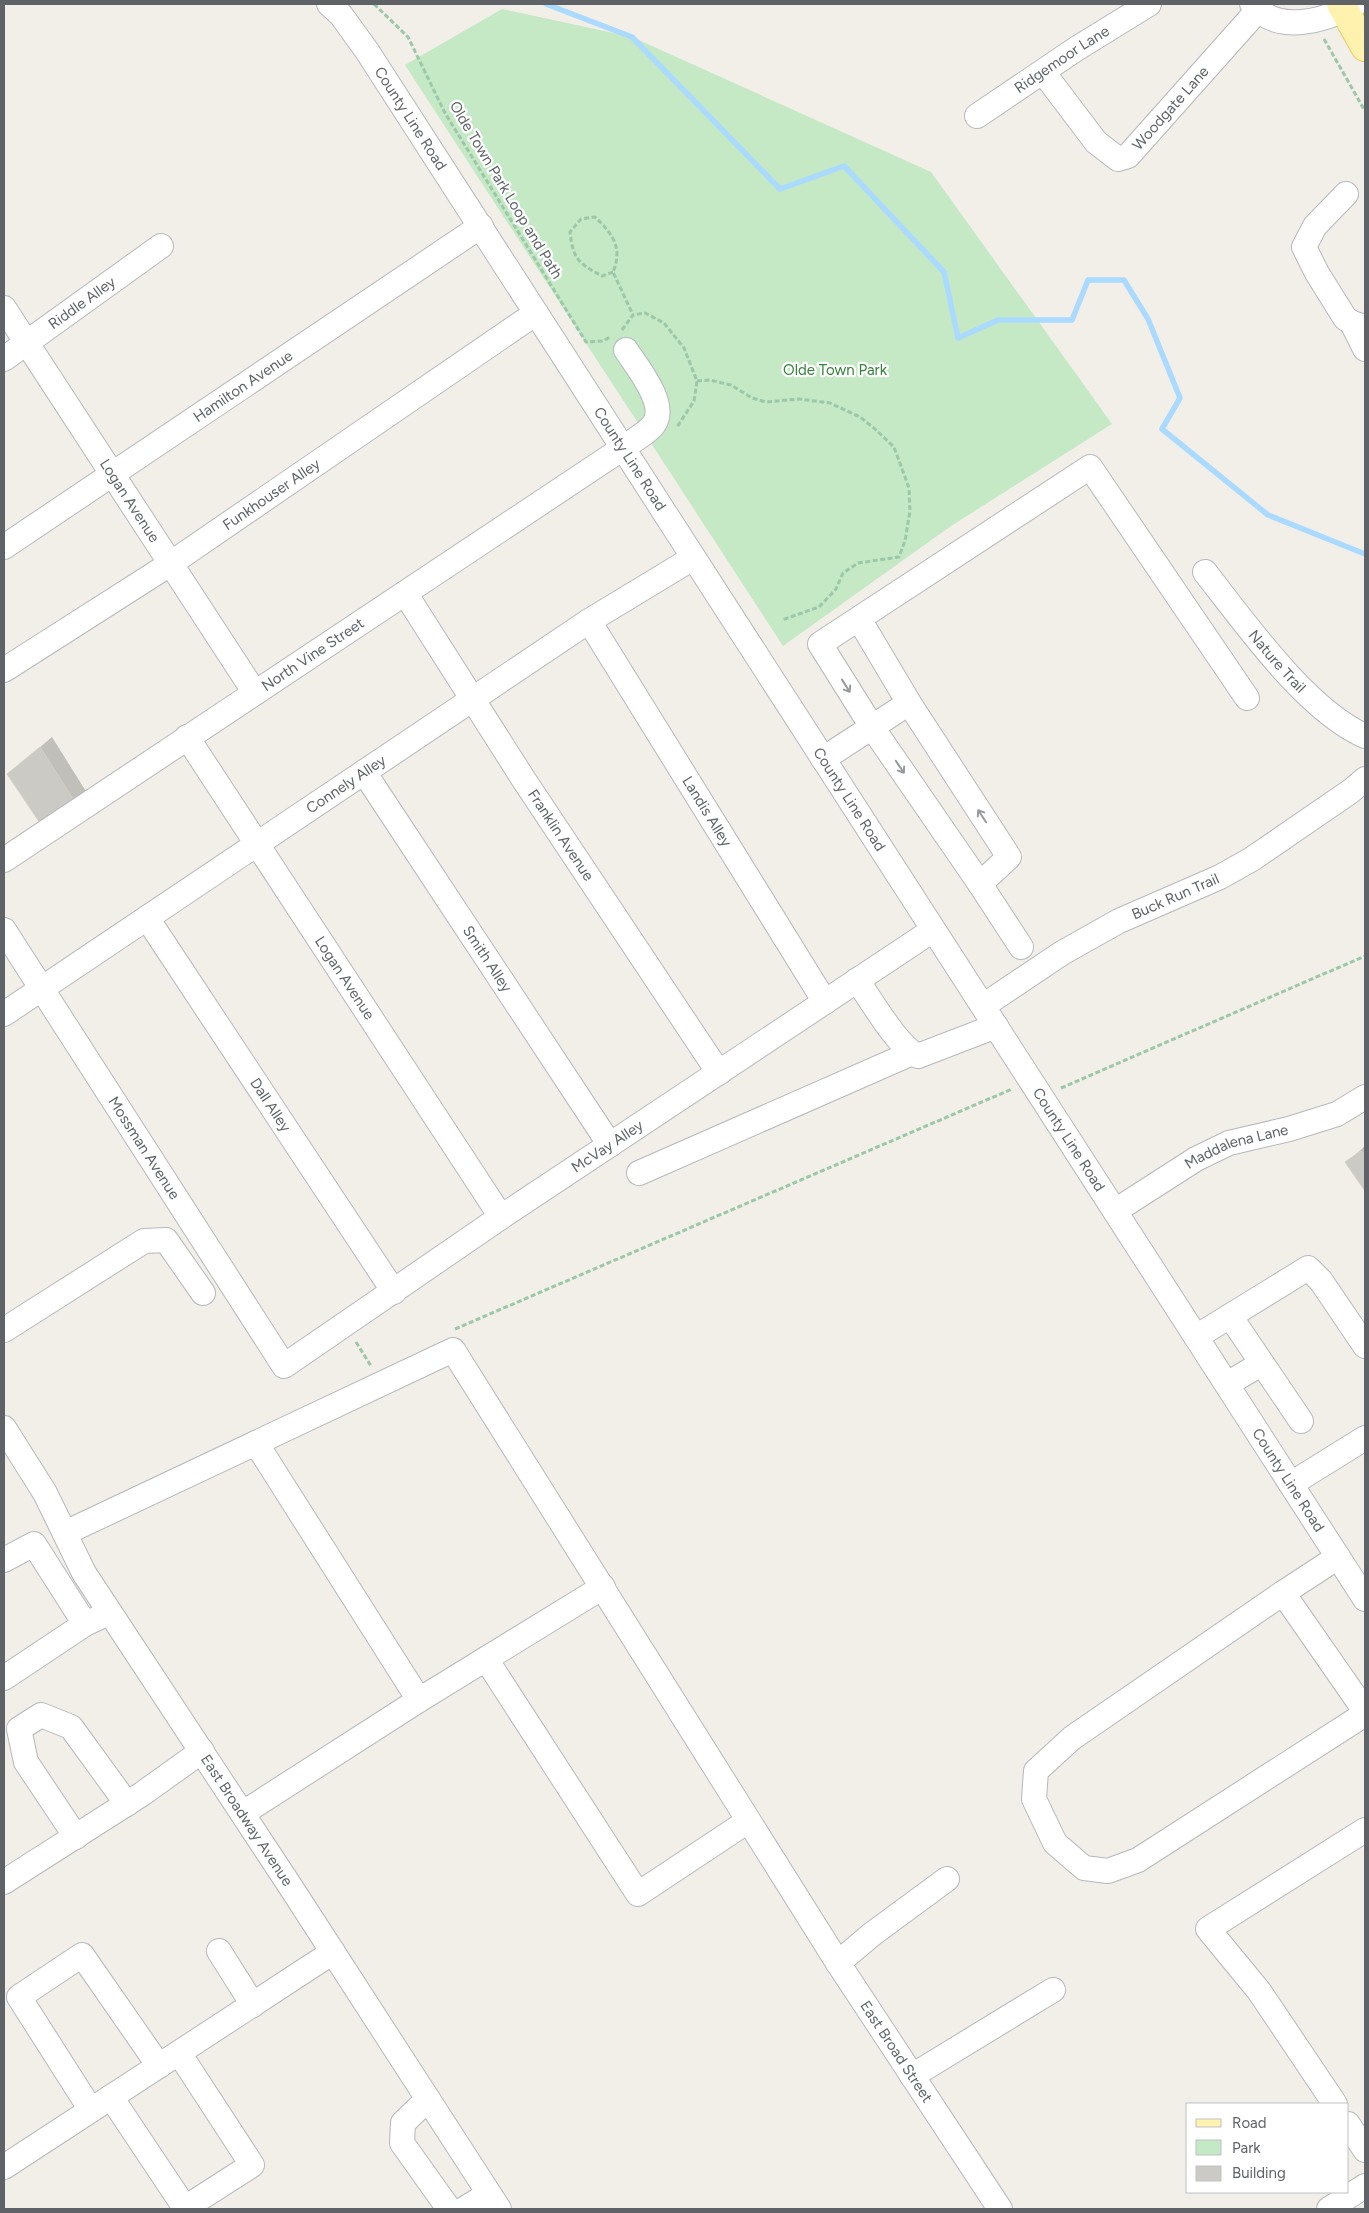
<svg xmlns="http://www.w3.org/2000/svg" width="1369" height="2213" font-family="Figtree,sans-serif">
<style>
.green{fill:#c5e8c5}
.shadow{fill:#0003}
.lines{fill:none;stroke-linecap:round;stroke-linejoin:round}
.stream{stroke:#aadaff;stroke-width:5.5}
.building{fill:#cccac5;stroke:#d6d1c6}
.minor-casing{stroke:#b5b8bc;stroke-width:26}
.major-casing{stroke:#f2c960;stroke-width:30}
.path{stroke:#9cc7a9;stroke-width:3;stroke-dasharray:5 2.5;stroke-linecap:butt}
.minor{stroke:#fff;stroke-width:24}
.major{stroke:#fff2af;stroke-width:28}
.oneway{stroke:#979a9d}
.labels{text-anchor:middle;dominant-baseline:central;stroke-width:4.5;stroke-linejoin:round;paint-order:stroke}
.street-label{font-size:15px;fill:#5f6368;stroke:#fff}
.park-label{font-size:15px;fill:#348238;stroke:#fff}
</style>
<rect width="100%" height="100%" fill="#f1efe8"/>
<path class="green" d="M502,9L632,37L931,172L1112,424L951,526L783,646L405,65Z"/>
<path class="shadow" d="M52,737L87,793L76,804L8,774Z
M1365,1146V1189L1347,1162Z"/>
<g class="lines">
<path class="stream" d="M546,4L632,37L780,189L844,166L944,272L958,338L998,320H1072L1088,280H1124L1148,319L1180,398L1162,429L1268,515L1365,554"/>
</g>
<path class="building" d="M40,747L77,805L42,826L7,774Z
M1361,1151L1365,1155V1191L1345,1162Z"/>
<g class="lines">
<defs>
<g id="minor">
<path id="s1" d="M329,4L341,15L367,51L1365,1599"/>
<path d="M1252,4C1278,35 1325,21 1355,4"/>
<path id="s2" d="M1043,72L1096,142L1118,159L1128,156L1258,10"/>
<path id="s3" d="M977,116L1076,49L1149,4"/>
<path d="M1346,194L1315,226L1304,247L1317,273L1345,318L1352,323L1365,327"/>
<path id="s4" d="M4,308L255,693"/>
<path d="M1352,323L1365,349"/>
<path id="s5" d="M4,359L161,246"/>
<path id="s6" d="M4,547L481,226"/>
<path id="s7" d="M1205,572C1245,623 1306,710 1365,736"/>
<path id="s8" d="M405,593L524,780L719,1073"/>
<path d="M859,619L909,703L1009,857L980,884L1021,947"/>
<path id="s9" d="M589,621L825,1002"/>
<path id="s10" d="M4,670L170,564L536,313"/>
<path id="s11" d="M187,737L501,1217"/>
<path d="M823,759L909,703"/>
<path id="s12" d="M364,772L610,1145"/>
<path id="s13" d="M4,860L623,448C632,441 648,433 654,424C668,404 637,367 626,350"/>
<path d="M980,884L872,727L820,644L1090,467L1247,698"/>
<path id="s14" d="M147,918L394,1292"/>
<path id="s15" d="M4,930L284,1366L501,1217L933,930"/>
<path d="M857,980C871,1000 898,1047 918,1056L996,1026"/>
<path id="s16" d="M983,1006L1062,953L1119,921L1220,877L1252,859L1351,791L1365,779"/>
<path id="s17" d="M4,1014L589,621L693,558"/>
<path d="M639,1173L912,1053"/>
<path id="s18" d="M1115,1211L1196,1159L1229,1143L1289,1129L1337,1114L1365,1097"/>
<path d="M1230,1316L1308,1268L1321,1281L1365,1346"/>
<path d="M4,1330L144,1241L166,1240L203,1293"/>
<path d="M1196,1337L1230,1316L1301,1421"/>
<path d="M1227,1384L1261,1364"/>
<path id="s19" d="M4,1428L45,1493L84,1573L294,1892L499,2209"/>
<path d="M256,1443L419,1700"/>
<path d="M1291,1484L1365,1438"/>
<path id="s20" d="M65,1533L453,1350L838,1963L1000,2209"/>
<path d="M1338,1557L1283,1593L1072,1738L1036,1771L1034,1799L1055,1843L1084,1868L1108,1871L1138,1860L1365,1714"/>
<path d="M4,1560L34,1544L85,1624"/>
<path d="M1283,1593L1365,1711"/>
<path d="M486,1659L638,1894L748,1821"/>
<path d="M4,1678L85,1624L100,1617"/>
<path d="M243,1813L419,1700L603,1587"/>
<path d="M76,1837L26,1762L19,1729L41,1715L71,1727L127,1804"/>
<path d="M4,1882L142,1794L202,1751"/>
<path d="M219,1951L253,2005"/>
<path d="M838,1963L871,1935L947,1879"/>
<path d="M912,2076L1053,1990"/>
<path d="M111,2097L185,2208L252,2165L179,2053"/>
<path d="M428,2099L403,2123L402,2143L449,2209"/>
<path d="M1335,2104L1259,1991L1208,1929L1365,1830"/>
<path d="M91,2110L19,1997L82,1955L159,2066"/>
<path d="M1348,2124L1365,2150"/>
<path d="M4,2167L333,1952"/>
<path d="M464,2209L489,2194"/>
<path d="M1329,2209L1365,2186"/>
</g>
<path id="major" d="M1341,4L1365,47"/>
</defs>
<use href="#minor" class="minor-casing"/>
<use href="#major" class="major-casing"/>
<path class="path" d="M374,4L408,37L445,113L586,342L603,341L610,337
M1324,39L1365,111
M613,272L602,276C578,263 573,259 570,232L581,219L595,217C613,234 623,248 613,272L633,315
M622,330L633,315L645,313L664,323L684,348L697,381L694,401L677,427
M697,381L710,380L731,385L752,398L766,402L799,399L830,403L860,417L875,429L894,447L909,488L910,511L905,541L899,557L858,563L843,573L836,589L819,607L782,620
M1061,1088L1365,956
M455,1329L1012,1089
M356,1342L371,1366"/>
<use href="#minor" class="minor"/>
<use href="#major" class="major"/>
</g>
<defs><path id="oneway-shaft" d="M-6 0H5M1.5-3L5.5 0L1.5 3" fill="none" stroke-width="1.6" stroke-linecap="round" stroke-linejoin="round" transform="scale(1.25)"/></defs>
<g class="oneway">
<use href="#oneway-shaft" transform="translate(846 686) rotate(58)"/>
<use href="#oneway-shaft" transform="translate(900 767) rotate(56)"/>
<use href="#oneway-shaft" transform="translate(982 816) rotate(-123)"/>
</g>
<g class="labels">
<g class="street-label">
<text stroke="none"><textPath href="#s3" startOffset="102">Ridgemoor Lane</textPath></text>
<text stroke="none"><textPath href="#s2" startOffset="190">Woodgate Lane</textPath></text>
<text stroke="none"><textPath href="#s1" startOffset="141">County Line Road</textPath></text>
<text transform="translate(506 190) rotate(59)">Olde Town Park Loop and Path</text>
<text stroke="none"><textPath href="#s5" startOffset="96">Riddle Alley</textPath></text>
<text stroke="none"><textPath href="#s6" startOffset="288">Hamilton Avenue</textPath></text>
<text stroke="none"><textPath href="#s1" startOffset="546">County Line Road</textPath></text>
<text stroke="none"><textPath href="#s10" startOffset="320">Funkhouser Alley</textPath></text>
<text stroke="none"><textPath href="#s4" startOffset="230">Logan Avenue</textPath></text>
<text stroke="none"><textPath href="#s13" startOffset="371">North Vine Street</textPath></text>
<text stroke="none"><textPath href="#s7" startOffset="115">Nature Trail</textPath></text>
<text stroke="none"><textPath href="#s17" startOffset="412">Connely Alley</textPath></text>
<text stroke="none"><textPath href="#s1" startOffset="951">County Line Road</textPath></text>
<text stroke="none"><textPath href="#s9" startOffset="224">Landis Alley</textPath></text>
<text stroke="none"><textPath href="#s8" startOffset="288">Franklin Avenue</textPath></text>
<text stroke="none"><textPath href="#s16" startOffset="222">Buck Run Trail</textPath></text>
<text stroke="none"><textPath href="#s12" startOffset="224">Smith Alley</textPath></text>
<text stroke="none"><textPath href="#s11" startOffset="288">Logan Avenue</textPath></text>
<text stroke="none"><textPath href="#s14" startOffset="224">Dall Alley</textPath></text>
<text stroke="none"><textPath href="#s1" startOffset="1356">County Line Road</textPath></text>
<text stroke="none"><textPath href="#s15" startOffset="909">McVay Alley</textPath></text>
<text stroke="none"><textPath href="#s15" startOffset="259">Mossman Avenue</textPath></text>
<text stroke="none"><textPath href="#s18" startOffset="139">Maddalena Lane</textPath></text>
<text stroke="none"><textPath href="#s1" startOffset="1761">County Line Road</textPath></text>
<text stroke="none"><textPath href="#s19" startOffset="462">East Broadway Avenue</textPath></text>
<text stroke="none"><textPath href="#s20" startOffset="1259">East Broad Street</textPath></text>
</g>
<g class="park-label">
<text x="835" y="370">Olde Town Park</text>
</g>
</g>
<rect width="1369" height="2213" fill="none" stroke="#5f6368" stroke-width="10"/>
<rect x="1186" y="2103" width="162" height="90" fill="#ffffff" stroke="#bfc1c3"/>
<rect x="1196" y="2119" width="25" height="8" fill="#fff2af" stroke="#bfc1c3"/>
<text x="1232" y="2128" font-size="15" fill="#5f6368">Road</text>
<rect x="1196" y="2140" width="25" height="15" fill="#c5e8c5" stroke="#bfc1c3"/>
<text x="1232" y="2153" font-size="15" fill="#5f6368">Park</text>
<rect x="1196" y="2166" width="25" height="15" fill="#cccac5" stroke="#bfc1c3"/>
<text x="1232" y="2178" font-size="15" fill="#5f6368">Building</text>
</svg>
